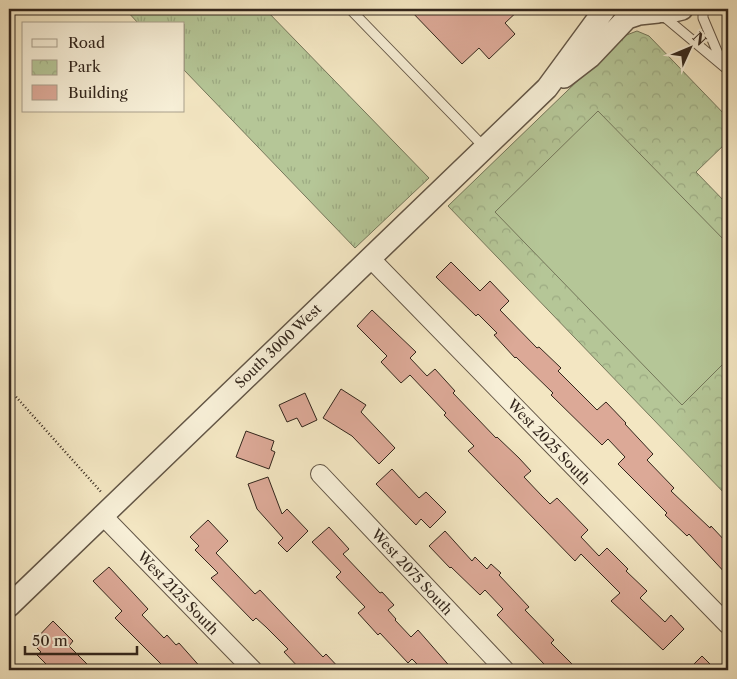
<svg xmlns="http://www.w3.org/2000/svg" width="737" height="679" font-family="'Libre Caslon Text',serif">
<style>
.grass{fill:url(#grass-tufts);stroke:#74765a}
.park{fill:url(#park-crowns);stroke:#74765a}
.pitch{fill:#b5c697;stroke:#74765a}
.building{fill:#dca997;stroke:#33261c}
.lines{fill:none;stroke-linecap:round;stroke-linejoin:round}
.service-casing{stroke:#635646;stroke-width:11}
.minor-casing{stroke:#635646;stroke-width:20}
.tertiary-casing{stroke:#635646;stroke-width:24}
.path{stroke:#33261c;stroke-width:2.5;stroke-dasharray:1 2.5;stroke-linecap:butt}
.service{stroke:#f7efd7;stroke-width:9}
.minor{stroke:#f7efd7;stroke-width:18}
.tertiary{stroke:#f7efd7;stroke-width:21}
.labels{text-anchor:middle;dominant-baseline:central;stroke-width:4;stroke-linejoin:round;paint-order:stroke}
.street-label{font-size:14px;fill:#33261c;stroke:#f7efd7}
</style>
<defs>
<pattern id="grass-tufts" width="24" height="20" patternUnits="userSpaceOnUse" patternTransform="scale(1.25)"><rect width="24" height="20" fill="#b5c697"/><path d="M3 7l-1-3M5 7V3M7 7l1-3M15 17l-1-3M17 17v-4M19 17l1-3" fill="none" stroke="#9caa82"/></pattern>
<pattern id="park-crowns" width="20" height="18" patternUnits="userSpaceOnUse" patternTransform="scale(1.25)"><rect width="20" height="18" fill="#b5c697"/><path d="M2 6a3 3 0 1 1 6 0M12 15a3 3 0 1 1 6 0" fill="none" stroke="#9caa82"/></pattern>
</defs>
<rect width="100%" height="100%" fill="#f3e6c2"/>
<filter id="stains"><feTurbulence type="fractalNoise" baseFrequency=".004" numOctaves="4"/><feColorMatrix values="0 0 0 0 .2 0 0 0 0 .09 0 0 0 0 .02 0 0 0 .5 -.17"/></filter>
<radialGradient id="worn" r=".72"><stop offset=".6" stop-color="#630" stop-opacity="0"/><stop offset="1" stop-color="#630" stop-opacity=".3"/></radialGradient>
<path class="grass" d="M125,9H265L429,178L355,248L184,70V24H139Z"/>
<path class="park" d="M637,31L649,36L728,118V141L696,172L728,205V497L448,206L624,36Z"/>
<path class="pitch" d="M598,111L728,244V359L682,405L495,212Z"/>
<path class="building" d="M409,9H520L505,23L515,34L489,59L479,48L462,64Z
M451,262L480,291L490,281L509,301L500,310L537,348L539,347L561,368L558,371L597,410L606,402L626,423L625,424L653,454L647,460L674,488L671,491L710,528L711,526L728,544V576L689,534L687,536L665,515L667,513L618,464L625,457L608,439L602,445L551,395L553,393L516,357L515,358L494,335L497,333L478,314L476,316L436,277Z
M372,310L416,352L410,358L427,376L435,369L455,391L453,393L496,438L497,437L519,458L531,471L524,477L542,496L550,504L557,498L588,530L581,537L599,556L607,548L628,569L626,571L647,591L640,598L665,622L671,615L684,629L663,650L611,601L620,593L581,554L575,561L468,451L474,446L444,415L446,413L410,375L401,383L381,362L387,356L357,326Z
M341,389L366,405L361,412L395,448L379,464L352,436L323,418Z
M305,393L317,420L302,427L297,418L287,422L279,405Z
M246,431L274,441L271,450L275,452L269,469L236,457Z
M392,469L419,498L426,492L446,512L430,528L421,519L416,525L376,484Z
M268,477L282,514L287,509L308,531L287,552L278,543L283,538L257,509L248,484Z
M208,520L228,541L216,553L255,594L260,590L323,657L326,654L341,670H301L284,652L288,649L266,627L256,618L253,621L211,578L218,573L195,550L199,546L190,537Z
M329,527L349,549L343,554L380,593L382,592L394,605L388,610L396,619L395,620L411,637L418,630L453,670H423L412,659L408,663L380,633L378,635L358,613L365,607L336,577L341,572L312,542Z
M445,531L472,561L475,557L487,569L491,564L501,573L499,575L529,607L525,610L554,640L551,643L578,670H538L544,664L497,615L503,609L485,590L480,595L451,567L450,568L429,546Z
M109,567L148,609L142,615L164,638L167,635L176,645L179,643L203,670H167L115,618L122,611L93,581Z
M53,621L73,641L69,646L93,670H52L37,655L41,652L32,643Z
M702,656L716,670H688Z"/>
<g class="lines">
<defs>
<path id="service" d="M350,9L485,148
M703,9V18L722,63
M661,14L728,70"/>
<path id="minor" d="M370,258L728,625
M320,474L505,670
M102,515L253,670"/>
<path id="tertiary" d="M650,9C662,13 671,12 682,9
M564,77L590,57L627,18L639,14L658,12
M9,606L547,88L605,9"/>
</defs>
<use href="#service" class="service-casing"/>
<use href="#minor" class="minor-casing"/>
<use href="#tertiary" class="tertiary-casing"/>
<path class="path" d="M9,389L102,493"/>
<use href="#service" class="service"/>
<use href="#minor" class="minor"/>
<use href="#tertiary" class="tertiary"/>
</g>
<g class="labels">
<g class="street-label">
<text transform="translate(278 346) rotate(-44)">South 3000 West</text>
<text transform="translate(549 442) rotate(46)">West 2025 South</text>
<text transform="translate(412 572) rotate(47)">West 2075 South</text>
<text transform="translate(178 593) rotate(46)">West 2125 South</text>
</g>
</g>
<rect width="737" height="679" fill="none" stroke="#f3e6c2" stroke-width="30"/>
<rect x="10" y="10" width="717" height="659" fill="none" stroke="#33261c" stroke-width="2.5"/>
<rect x="15" y="15" width="707" height="649" fill="none" stroke="#33261c"/>
<rect x="22" y="22" width="162" height="90" fill="#f7efd7" stroke="#a99f8c"/>
<rect x="32" y="39" width="25" height="8" fill="#f7efd7" stroke="#a99f8c"/>
<text x="68" y="48" font-size="15" fill="#33261c">Road</text>
<rect x="32" y="60" width="25" height="15" fill="url(#park-crowns)" stroke="#a99f8c"/>
<text x="68" y="72" font-size="15" fill="#33261c">Park</text>
<rect x="32" y="85" width="25" height="15" fill="#dca997" stroke="#a99f8c"/>
<text x="68" y="98" font-size="15" fill="#33261c">Building</text>
<g transform="translate(690 48) rotate(46)" stroke="#f7efd7" stroke-width="4" paint-order="stroke">
<path d="M0-4L9 19L0 12L-9 19Z" fill="#33261c"/>
<text y="-8" font-size="14" font-weight="bold" text-anchor="middle" fill="#33261c">N</text>
</g>
<path d="M25 646v8h112v-8" fill="none" stroke="#33261c" stroke-width="2.5"/>
<text x="32" y="646" font-size="15" fill="#33261c" stroke="#f7efd7" stroke-width="4" paint-order="stroke">50 m</text>
<rect width="100%" height="100%" filter="url(#stains)"/>
<rect width="100%" height="100%" fill="url(#worn)"/>
</svg>
